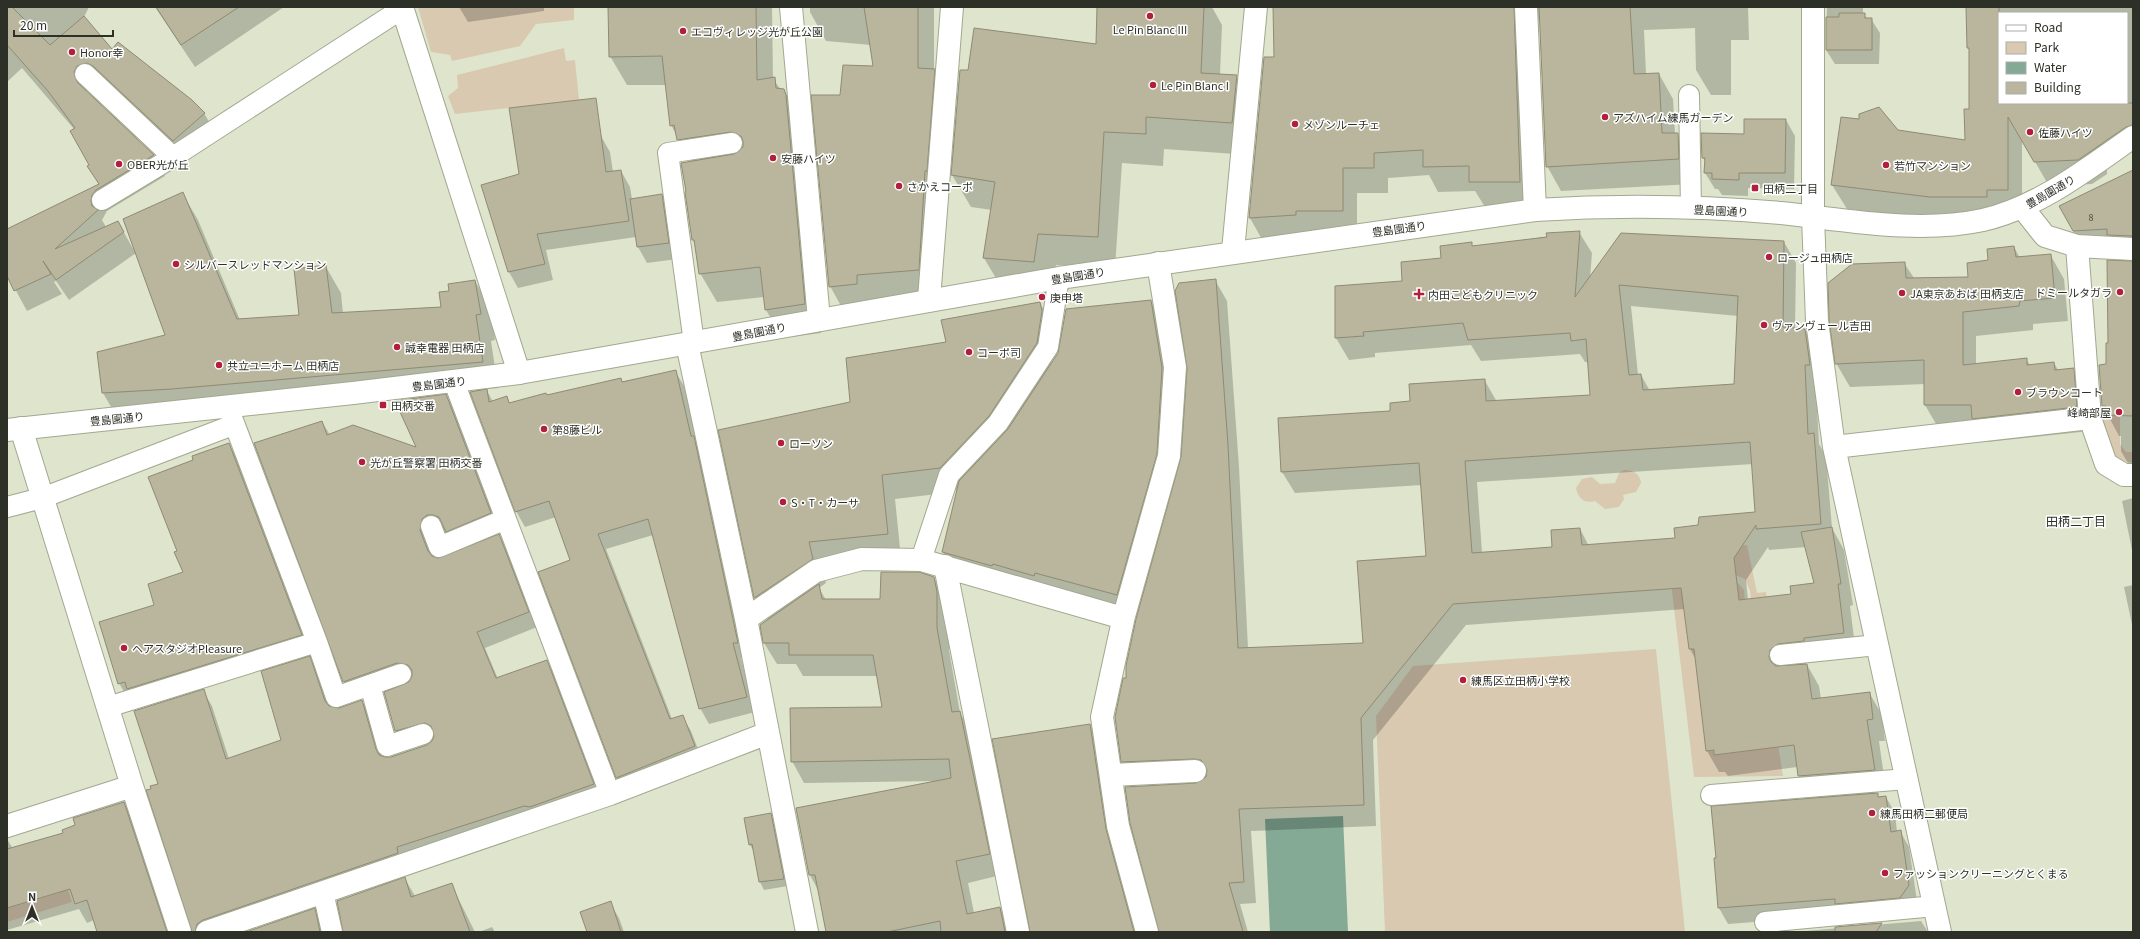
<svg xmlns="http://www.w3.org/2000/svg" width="2140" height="939" font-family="Georgia,'Noto Sans JP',serif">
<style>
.green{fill:#d9c9b0}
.water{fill:#84a994}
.shadow{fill:#0003;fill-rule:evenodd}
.building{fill:#bab69d;stroke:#8f8a73;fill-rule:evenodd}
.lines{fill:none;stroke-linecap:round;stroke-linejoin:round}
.service-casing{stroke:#a2a890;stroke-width:22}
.minor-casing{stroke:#a2a890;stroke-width:24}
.tertiary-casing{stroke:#a2a890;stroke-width:24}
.service{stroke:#fff;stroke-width:20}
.minor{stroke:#fff;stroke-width:22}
.tertiary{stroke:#fff;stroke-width:22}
.poi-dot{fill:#b21f3c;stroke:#fff;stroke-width:1.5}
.labels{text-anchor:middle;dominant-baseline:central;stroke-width:3;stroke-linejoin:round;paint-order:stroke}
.number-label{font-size:9px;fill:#505244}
.poi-label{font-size:11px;fill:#2d3026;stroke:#fff;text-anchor:start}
.street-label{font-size:11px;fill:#2d3026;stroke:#fff}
.neighbourhood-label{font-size:12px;fill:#2d3026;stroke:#fff}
</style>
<rect width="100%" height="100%" fill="#dee5cc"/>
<path class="green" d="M418,7H574V20L536,24L520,46L452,61L450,55L431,52Z
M564,48L566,61L575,60L579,100L455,114L448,96L458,88L457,75Z
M2106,409V415L2120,416V444L2126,452H2133V462C2125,462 2118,461 2113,455C2107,448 2102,420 2101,410Z
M1624,470C1634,470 1640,474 1641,483L1636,492L1623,495L1624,499L1619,507L1605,509L1595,501C1585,504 1578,499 1576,488L1582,479L1592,477L1600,484L1615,483L1619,473Z
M1747,545L1757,593L1766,592L1769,614L1752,609L1750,591L1745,579L1738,576H1728L1678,551Z
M1737,582L1744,590L1746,613L1742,617L1737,585L1688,591L1686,624L1689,649H1694L1706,751L1714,750L1715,755L1749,751L1766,667L1783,776L1694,777L1671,583Z
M1656,649L1685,932H1385L1376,716L1413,666Z
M55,876L66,884L72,902L7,922V908L59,893Z"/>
<path class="water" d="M1343,816L1348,932H1270L1265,819Z"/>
<path class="shadow" d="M7,7H89L84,17L112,50L204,113L216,134L186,161L106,86H89L86,92L153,156L165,176L107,211L102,220L106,227L118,222L135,252L182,193L198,220L240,320L301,316L326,267L341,293L343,314L442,307L450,292L475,281L490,307L495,340L491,341L498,388L486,389L493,402L507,397L510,404L675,371L684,386L746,658H741L755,712L709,724L700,708L653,535L606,549L672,719L682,716L691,731L703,762L626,793L617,778L540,573L571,560L556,517L525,527L516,511L475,390L188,415L118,419L103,393L166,336L136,253L69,300L56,281L54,282L62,294L27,311L7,274V230L100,185L89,166L91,165L74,129L22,68L7,82Z
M155,7H284L195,67Z
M459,7H544V11L468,22Z
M609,7H772L773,79L781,90H784L802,125L821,333L783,338L766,310L764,297L717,302L700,273L695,245L693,240L686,192L691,162L671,125L666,85H627L610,56Z
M810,7H934V70L951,99L935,299L846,315L830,286L841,96L874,67L871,45L826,41L810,12Z
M1098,7H1212L1222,25L1220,75L1236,76L1255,108L1250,155L1164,149L1163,166L1122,163L1115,268L1056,265L1052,293L1003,290L984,258L992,210L971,207L952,175L969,71L1097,45Z
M1274,7H1748L1749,40H1731V95H1711L1696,70L1695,28L1644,30L1646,74H1659L1673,99L1675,134H1678L1692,159L1693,184L1561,191L1547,166L1540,19L1529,26L1534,207H1485L1475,191L1438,192L1429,175L1388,178V193H1357V236L1264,243L1250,218L1265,58H1275Z
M1827,7H1863V14L1868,19H1871L1880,33L1879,64H1835L1826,50Z
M1967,7H2133V139L2106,141L2107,174L2092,184L2049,186L2022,139V214L1945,221L1847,209L1832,185L1897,130L1966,141L1970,110V51L1968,48ZM1999,13H2127V103H1999Z
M1786,120L1795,136L1794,189L1748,188V196L1722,195L1718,189H1715L1705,173L1706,163L1703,158Z
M601,136L610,152L613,172L621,171L630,187L632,199L662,196L671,211L677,259L647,263L638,247L636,237L546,250L553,280L518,288L509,272L482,186L520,174Z
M2133,178V257L2086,253L2060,207Z
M1579,232L1592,253L1590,278L1784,242L1796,263L1795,329L1805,330L1817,352L1816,386L1819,444L1826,456L1832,528L1844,550L1853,605L1850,606L1856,654L1815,659L1816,662L1806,663L1819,686L1821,699L1870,694L1882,715L1885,741H1879L1886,791L1876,792L1879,798L1886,797L1895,813L1897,832L1900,831L1909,847L1917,901L1781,920L1728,924L1719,908L1812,799L1799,776L1797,767L1728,776L1725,772H1719L1707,751L1696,660L1690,649L1685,609L1466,625L1373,740L1376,826L1251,831L1256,903L1240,904L1248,932H1160L1196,784L1203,780L1135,783L1122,762L1127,678L1182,457L1215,280L1227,301L1239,467L1248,648L1364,644L1427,557L1422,485L1295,493L1282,472L1412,402L1485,381L1497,402L1591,396L1589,362H1585L1580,354L1481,361L1471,345L1375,353V357L1349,360L1336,338V287L1404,282L1471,243L1473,247ZM1631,306L1738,316L1735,385L1650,391L1641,375H1638ZM1753,464L1756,513L1699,526L1676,539L1589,546L1580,529L1553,548L1482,553L1477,482ZM1768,547L1769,550L1806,547L1815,583L1792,595L1748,600L1746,580Z
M2014,247L2020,258L2051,256L2064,279L2068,321L2033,324V330L1976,336V364L2026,359L2030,365L2054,363L2058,370L2073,369L2087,392L2090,431L1987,442L1979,429H1939L1925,405V384L1850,387L1836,363L1904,263L1914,278H1969L1989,261Z
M2133,261V472L2121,451V436H2119L2103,406L2109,344Z
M1151,301L1158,313L1169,381L1163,467L1124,608L950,565L943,552L959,487L954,492L895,499L901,558L822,566L826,583L819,588L826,600H881L934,578L946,599L949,614V650L960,713L972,733L1001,875L968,883L974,913L1000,908L1013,932H827L819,892L810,875L797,809L936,781L804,783L792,761L883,708L877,676H803L796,664H777L764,643L768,620L755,598L720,431L851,403L947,343L1040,303L1053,327L1054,336L1051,366Z
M446,395L455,411L499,528L455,547L447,532L443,530L429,546L433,558L438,559L499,535L508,551L537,627L485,648L498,679L546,661L555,676L602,799L197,932L191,922L152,789L159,785L203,691L212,706L229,759L282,741L309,657L318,673L330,707L340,709L362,701L371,717L382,757L391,758L427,746L434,738L405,746L396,731L385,693L410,683L412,679L406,678L353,697L344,682L255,443L322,422L330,435L418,449Z
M229,444L238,460L310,651L128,699L119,683L155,606L184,573L178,551L195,460Z
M2133,498V555L2122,501Z
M2133,585V629L2124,587Z
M1090,725L1102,747L1140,932H1031Z
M124,803L134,822L171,932H98L94,920L87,923L79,909L7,930V839L13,849L64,834Z
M771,814L775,822L788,886L764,890L760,882L755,853L750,845Z
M405,879L415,896L451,884L475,932H344Z
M610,903L619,918L624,932H588Z
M314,909L326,932H249Z
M1921,921L1928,932H1794Z
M492,927L495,932H479Z"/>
<path class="building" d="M7,7H12L50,45L84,16L112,49L118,42L192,100L205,113L173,141L93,66L87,63L77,66L74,72L77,82L154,155L96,190L92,195L91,201L92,206L98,210L55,249L118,221L124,232L56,280L43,261L51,274L14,291L7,276V229L99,184L87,166L89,165L70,131L75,128L48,91L7,45Z
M156,7H239L181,45Z
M608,7H756L757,80L775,77L776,88L784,89L786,95L805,304L765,310L760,267L699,274L694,240H692L685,192L686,191L681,163L734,154L743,147V141L741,136L731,132L677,140L674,125L670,126L662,56L609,57Z
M864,7H918V68L935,69L927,171H925L919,270L857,275V284L829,287L811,95H840L843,65L873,66Z
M1097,7H1204L1201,73L1237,75L1232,123L1146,117V134L1104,132L1098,237L1038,234L1034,262L983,258L995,182L951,175L960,70H968L974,28L1096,44Z
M1273,7H1514L1520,182H1469V166L1423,167V150L1374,153V168H1343V211H1296V215L1249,218L1264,57H1274Z
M1539,7H1630L1634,74L1659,73L1662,133H1678L1679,159L1546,167Z
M1966,7H1999V103H2133V125L2126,127L2078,160L2034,162L2008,117V190H1987V197H1930L1831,185L1841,117L1859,119V114L1879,107L1898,130L1965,140L1964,109H1969V48H1967Z
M1839,13H1865V18H1872V50H1826V17H1839Z
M596,98L606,172L621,170L629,221L537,234L545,264L508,272L481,185L519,174L509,108Z
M1744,119H1786L1785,173H1739V180L1712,179V173H1704L1705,158H1702L1701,133L1744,134Z
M2133,170V236L2107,235V229L2073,231L2059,206Z
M183,192L237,319L299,315L294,269L326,265L332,313L441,307L439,292L449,291L448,284L475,280L481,314L476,315L483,362L172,389L102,393L97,352L165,335L123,219Z
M662,194L669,243L637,247L630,199Z
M1580,231L1575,297L1621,233L1784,241L1783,327L1805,329L1810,365H1805L1808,434L1814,433L1821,524L1756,529V525L1734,558L1739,600L1791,594L1790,586L1814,583L1801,532L1832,527L1841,584H1838L1844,633L1804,638V641L1778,644L1770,650L1769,657L1771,662L1776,666L1807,664L1812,699L1870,692L1873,719L1867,720L1875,770L1798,776L1794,745L1714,755V750L1706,751L1694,649H1689L1681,588L1453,604L1361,718L1364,805L1239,809L1244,882L1229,883L1243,932H1159L1130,823L1125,787L1196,783L1206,777L1207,770L1201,760L1194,759L1121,762L1115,717L1123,678H1126V666L1136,619L1181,457L1187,368L1175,291L1179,283L1216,279L1228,445L1238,648L1363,643L1357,561L1426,556L1419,463L1281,472L1278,418L1390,411V403L1410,401L1409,384L1485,379L1486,401L1590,395L1586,339L1571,341L1570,333L1468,340L1463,323L1363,332L1364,336L1335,338V286L1402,281L1401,262L1441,258L1440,246L1472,242V246L1547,237L1546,233ZM1619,285L1738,296L1734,384L1643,390L1641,374L1629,375ZM1750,442L1755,512L1699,517L1698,525L1674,528L1675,538L1582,545L1580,528L1551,530L1552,547L1472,553L1465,461Z
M2014,246L2016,257L2051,254L2055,298L2020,301L2019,306L1963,312V365L2027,358V365L2054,362L2055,370L2074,368L2077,407L1972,419L1971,405H1924V360L1835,364L1829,320L1828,283L1852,264L1905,262L1906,278L1968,277L1967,263L1988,260L1987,249Z
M2107,260L2133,261V416L2106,415V406H2102L2099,365L2106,364V343H2108Z
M1151,300L1162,368L1157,454L1117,595L1035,573L1034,576L993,564L992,566L942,552L959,481L1008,429L1058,353L1066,309Z
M1040,302L1042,311L1037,343L989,416L940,468L882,475L888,534L809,542L813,559L754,598L718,430L850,402L846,358L946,342L941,320Z
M676,370L691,436H694L738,643H733L747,697L699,709L648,519L598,534L670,719L683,715L695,746L616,778L538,572L570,560L549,501L515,512L470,392L487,389L489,402L507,396L509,403L546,393L547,395L621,378L622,382Z
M446,394L491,513L446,532L439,517L433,515H427L422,519L420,530L428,551L432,556L438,558L499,534L529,612L477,632L496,678L547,660L594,784L530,807L524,806L397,847L398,853L203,920L197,924L195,932H192L146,790L151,789L150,786L158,784L134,711L204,689L226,759L281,740L261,671L310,656L325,701L329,706L339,708L362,700L376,749L379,755L385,757H391L427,745L432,741L434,736L431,726L425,723L395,731L384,692L409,682L412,676V670L408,665L397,663L343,682L254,443L322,421L327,435L353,425L416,447L395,401Z
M229,443L302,635L127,689L125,682L118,684L99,622L154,605L148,584L183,572L174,552L177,551L148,477L193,460L192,456Z
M881,572H919L934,577L937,592V628L952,712L960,711L990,854L956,861L967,914L1000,907L1005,932H941L940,921L887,932H826L815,875H809L796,808L951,778L949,759L791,762L790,708L882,707L873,655H789V643H763L760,625L819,584L822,599H880Z
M1090,724L1106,829L1134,932H1030L992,739Z
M1878,793V797L1886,796L1891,832L1901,830L1909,885L1900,898L1835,904V899L1718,908L1714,858H1716L1711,806Z
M124,802L167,932H97L87,900L75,904L70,889L7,908V849L63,833L62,830L75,825L73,818Z
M771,813L784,879L759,882L752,844L749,845L744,818Z
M405,877L411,897L452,883L470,932H343L337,901Z
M611,901L621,932H587L580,912Z
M315,908L320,932H246Z
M1882,923L1876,932H1835V927Z"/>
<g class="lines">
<defs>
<path id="service" d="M85,74L173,157L403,8
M1689,95L1691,208
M102,200L173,157
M694,343L668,153L732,143
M454,382L610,794
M228,407L317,642L336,697L401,674
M7,507L42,498L233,425
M431,526L439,547L506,519
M921,560L949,475L998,423L1048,347L1059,278
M1780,655L1877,645
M370,685L387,746L423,734
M108,707L317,642
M1711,795L1907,779
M323,892L332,932
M1765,922L1935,906"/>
<path id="minor" d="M402,7L519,373
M791,7L819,320
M1526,7L1535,210
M1813,7V217L1817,321L1834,447L1940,932
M2022,207L2045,236L2077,246L2133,249
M2077,246L2090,418L2106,464L2124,475H2133
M1233,251L1256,7
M929,299L952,7
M687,344L746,619L807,932
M21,428L132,786L180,932
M1834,447L2090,418
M945,566L1018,932
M746,619L816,571L862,559L921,560L1123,618
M1111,775L1195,771
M7,826L132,786
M207,932L610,794L768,733
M1147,932L1118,826L1102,717L1124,616L1169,456L1175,367L1158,263"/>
<path id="tertiary" d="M7,430L353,393L519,373L1059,278L1535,210C1615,205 1701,206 1781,213C1847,220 1918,234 1983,220C2039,207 2087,169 2133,137"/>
</defs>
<use href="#service" class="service-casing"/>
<use href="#minor" class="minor-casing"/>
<use href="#tertiary" class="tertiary-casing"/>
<use href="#service" class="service"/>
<use href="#minor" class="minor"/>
<use href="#tertiary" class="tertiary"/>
</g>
<g class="poi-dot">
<circle cx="1150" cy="16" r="4"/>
<circle cx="683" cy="31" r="4"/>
<circle cx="72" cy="52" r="4"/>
<circle cx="1153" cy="85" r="4"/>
<circle cx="1605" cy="117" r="4"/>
<circle cx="1295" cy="124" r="4"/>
<circle cx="2030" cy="132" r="4"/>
<circle cx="773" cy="158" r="4"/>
<circle cx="119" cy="164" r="4"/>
<circle cx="1886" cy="165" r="4"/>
<circle cx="899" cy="186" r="4"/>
<rect x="1751" y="184" width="8" height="8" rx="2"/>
<circle cx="1769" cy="257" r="4"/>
<circle cx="176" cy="264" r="4"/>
<circle cx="2120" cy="292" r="4"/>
<circle cx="1902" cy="293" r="4"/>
<path d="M1417 288h4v4h4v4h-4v4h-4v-4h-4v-4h4z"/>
<circle cx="1042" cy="297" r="4"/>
<circle cx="1764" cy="325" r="4"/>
<circle cx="397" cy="347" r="4"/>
<circle cx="969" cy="352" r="4"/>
<circle cx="219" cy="365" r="4"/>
<circle cx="2018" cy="392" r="4"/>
<rect x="379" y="401" width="8" height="8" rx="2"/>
<circle cx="2119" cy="412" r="4"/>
<circle cx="544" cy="429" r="4"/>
<circle cx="781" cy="443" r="4"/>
<circle cx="362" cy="462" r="4"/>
<circle cx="783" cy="502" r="4"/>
<circle cx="124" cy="648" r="4"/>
<circle cx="1463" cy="680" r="4"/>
<circle cx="1872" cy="813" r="4"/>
<circle cx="1885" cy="873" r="4"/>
</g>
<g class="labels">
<g class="number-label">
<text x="2091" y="217">8</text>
</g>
<g class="poi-label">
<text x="1150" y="29" text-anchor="middle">Le Pin Blanc III</text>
<text x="691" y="31">エコヴィレッジ光が丘公園</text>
<text x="80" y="52">Honor幸</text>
<text x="1161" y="85">Le Pin Blanc I</text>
<text x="1613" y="117">アズハイム練馬ガーデン</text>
<text x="1303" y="124">メゾンルーチェ</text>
<text x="2038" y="132">佐藤ハイツ</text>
<text x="781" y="158">安藤ハイツ</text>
<text x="127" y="164">OBER光が丘</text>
<text x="1894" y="165">若竹マンション</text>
<text x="907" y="186">さかえコーポ</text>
<text x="1763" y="188">田柄二丁目</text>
<text x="1777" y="257">ロージュ田柄店</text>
<text x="184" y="264">シルバースレッドマンション</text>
<text x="2112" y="292" text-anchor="end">ドミールタガラ</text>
<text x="1910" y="293">JA東京あおば 田柄支店</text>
<text x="1428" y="294">内田こどもクリニック</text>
<text x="1050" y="297">庚申塔</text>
<text x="1772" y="325">ヴァンヴェール吉田</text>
<text x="405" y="347">誠幸電器 田柄店</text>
<text x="977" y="352">コーポ司</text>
<text x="227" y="365">共立ユニホーム 田柄店</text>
<text x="2026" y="392">ブラウンコート</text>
<text x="391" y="405">田柄交番</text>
<text x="2111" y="412" text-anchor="end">峰崎部屋</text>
<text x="552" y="429">第8藤ビル</text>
<text x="789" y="443">ローソン</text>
<text x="370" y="462">光が丘警察署 田柄交番</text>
<text x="791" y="502">S・T・カーサ</text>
<text x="132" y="648">ヘアスタジオPleasure</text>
<text x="1471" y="680">練馬区立田柄小学校</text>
<text x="1880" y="813">練馬田柄二郵便局</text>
<text x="1893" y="873">ファッションクリーニングとくまる</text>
</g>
<g class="street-label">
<text transform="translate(2050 191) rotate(-30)">豊島園通り</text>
<text transform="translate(1721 210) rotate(3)">豊島園通り</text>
<text transform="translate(1399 228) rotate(-8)">豊島園通り</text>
<text transform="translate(1078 275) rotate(-9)">豊島園通り</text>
<text transform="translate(759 331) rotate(-11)">豊島園通り</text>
<text transform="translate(439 383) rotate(-7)">豊島園通り</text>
<text transform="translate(117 418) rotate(-6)">豊島園通り</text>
</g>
<g class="neighbourhood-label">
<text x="2076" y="520">田柄二丁目</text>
</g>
</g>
<rect width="2140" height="939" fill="none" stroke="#2d3026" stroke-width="16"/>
<rect x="1998" y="12" width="130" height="92" fill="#ffffff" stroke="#abaca8"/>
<rect x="2006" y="25" width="20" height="6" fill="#ffffff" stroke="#abaca8"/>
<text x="2034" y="32" font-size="12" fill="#2d3026">Road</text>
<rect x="2006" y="42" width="20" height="12" fill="#d9c9b0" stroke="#abaca8"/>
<text x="2034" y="52" font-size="12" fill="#2d3026">Park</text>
<rect x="2006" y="62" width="20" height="12" fill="#84a994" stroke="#abaca8"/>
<text x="2034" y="72" font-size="12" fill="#2d3026">Water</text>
<rect x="2006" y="82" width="20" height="12" fill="#bab69d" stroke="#abaca8"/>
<text x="2034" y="92" font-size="12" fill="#2d3026">Building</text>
<g transform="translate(32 907)" stroke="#ffffff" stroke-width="3" paint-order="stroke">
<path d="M0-3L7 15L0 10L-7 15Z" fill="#2d3026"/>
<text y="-6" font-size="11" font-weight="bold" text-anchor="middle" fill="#2d3026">N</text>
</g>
<path d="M14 30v6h99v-6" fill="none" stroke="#2d3026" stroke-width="2"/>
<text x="20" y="30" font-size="12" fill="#2d3026" stroke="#ffffff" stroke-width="3" paint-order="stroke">20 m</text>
</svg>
